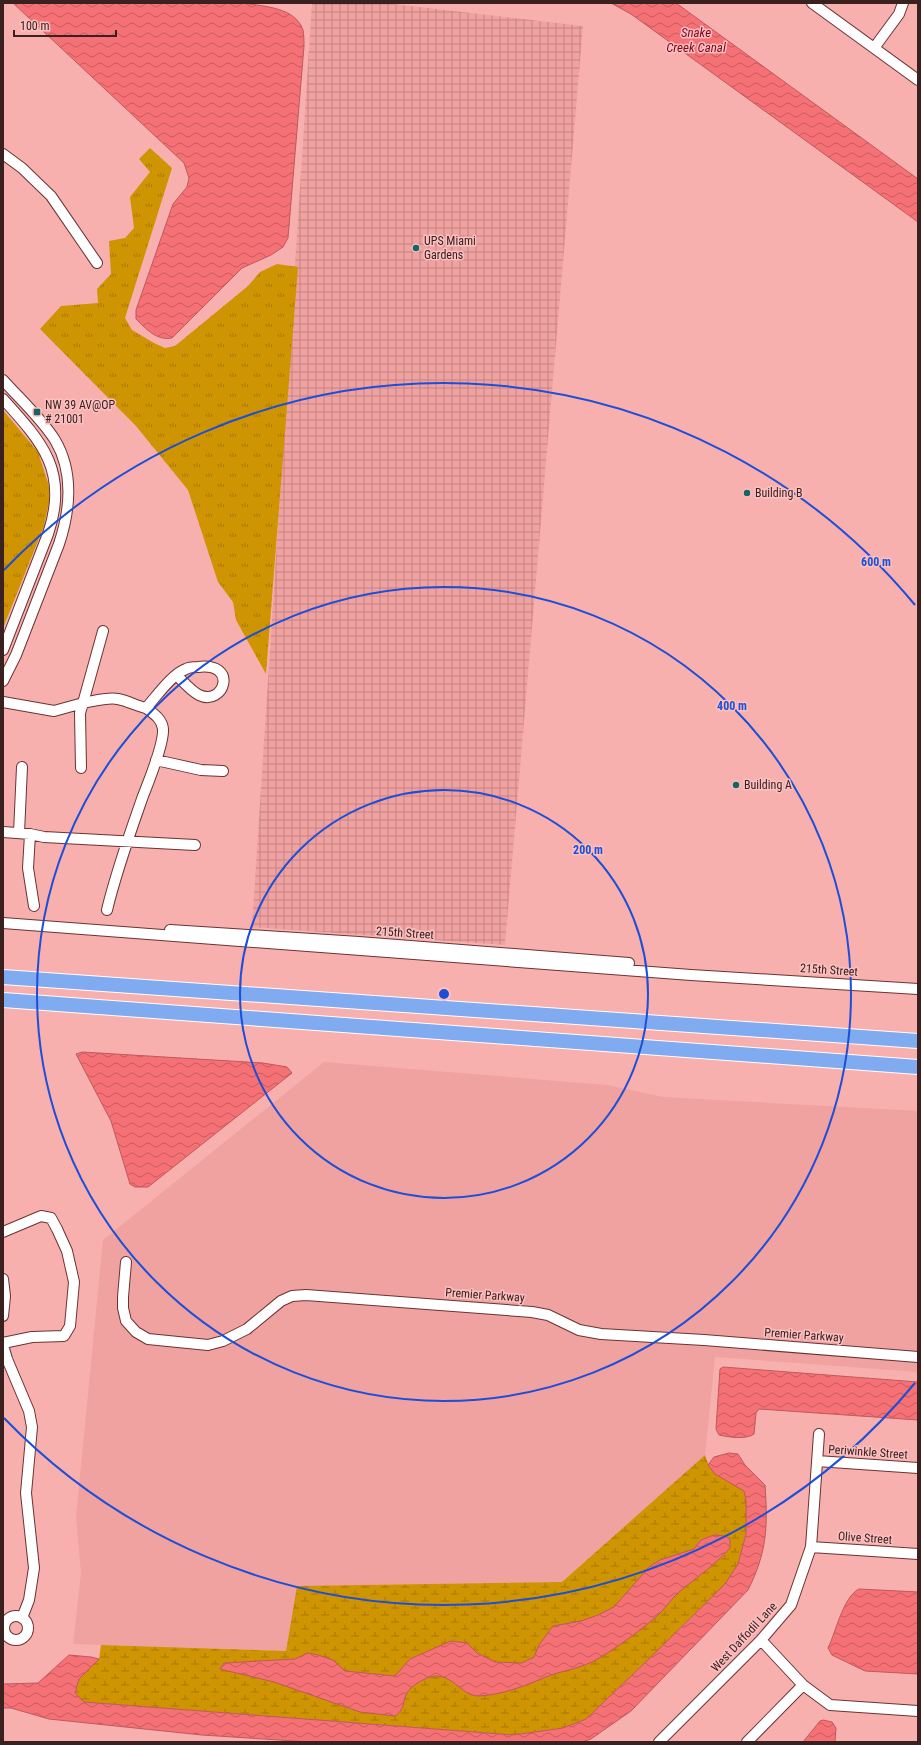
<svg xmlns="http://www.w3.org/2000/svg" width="921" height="1745" font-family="'Roboto Condensed',sans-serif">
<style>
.built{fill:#f0a2a1}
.industrial{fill:url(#industrial-grid)}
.grass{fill:url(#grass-tufts)}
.wetland{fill:url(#wetland-marsh)}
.water{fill:url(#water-waves);stroke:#be595c}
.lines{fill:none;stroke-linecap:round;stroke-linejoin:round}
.minor-casing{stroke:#6c3233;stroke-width:12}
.highway-casing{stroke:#fff;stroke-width:16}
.minor{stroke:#fff;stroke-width:10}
.highway{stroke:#81abf0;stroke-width:14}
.ring{fill:none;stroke:#1d4ed8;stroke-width:2}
.poi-dot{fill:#146468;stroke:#fbc1c0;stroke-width:1.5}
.labels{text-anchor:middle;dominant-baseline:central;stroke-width:3;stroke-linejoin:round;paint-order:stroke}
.poi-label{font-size:12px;fill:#3b2020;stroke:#fbc1c0;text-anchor:start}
.street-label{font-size:12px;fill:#3b2020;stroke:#fbc1c0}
.water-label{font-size:13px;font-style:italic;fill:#84021e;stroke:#fbc1c0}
.centre{fill:#1d4ed8;stroke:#fbc1c0;stroke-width:2}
.ring-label{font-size:12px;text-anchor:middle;font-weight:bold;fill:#1d4ed8;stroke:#fbc1c0;stroke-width:3;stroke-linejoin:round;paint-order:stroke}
</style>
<defs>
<pattern id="industrial-grid" width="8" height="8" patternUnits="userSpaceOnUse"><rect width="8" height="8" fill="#f0a2a1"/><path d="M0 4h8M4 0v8" fill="none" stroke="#c48483"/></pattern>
<pattern id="grass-tufts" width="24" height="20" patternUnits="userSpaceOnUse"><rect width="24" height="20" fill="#ce9401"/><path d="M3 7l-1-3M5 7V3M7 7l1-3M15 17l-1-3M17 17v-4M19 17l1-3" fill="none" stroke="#a87803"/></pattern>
<pattern id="wetland-marsh" width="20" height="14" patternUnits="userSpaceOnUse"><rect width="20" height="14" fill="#ce9401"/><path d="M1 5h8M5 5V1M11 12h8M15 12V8" fill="none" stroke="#a87803"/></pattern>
<pattern id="water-waves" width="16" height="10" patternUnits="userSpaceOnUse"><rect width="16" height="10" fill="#f67175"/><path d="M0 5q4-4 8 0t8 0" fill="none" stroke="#c85c60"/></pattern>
</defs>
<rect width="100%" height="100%" fill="#f7b0ae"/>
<path class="built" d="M324,1062L607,1085L663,1097L918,1111V1372L715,1357L705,1455L562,1582L297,1586L286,1651L73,1644L81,1573L76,1517L103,1240Z"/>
<path class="industrial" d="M312,3H385L583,26L505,945L252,927Z"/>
<path class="grass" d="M150,148L172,168L125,318L132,330L154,343L165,348L175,346L248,286L260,272L277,264L298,267L266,674L236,620L233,602L218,582L188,490L136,426L40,329L61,306L98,303L97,289L111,274L109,241L125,238L134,228L130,197L150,172L139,159Z
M3,410L38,452L49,486V503L44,526L3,628Z"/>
<path class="wetland" d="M705,1455C711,1476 727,1480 744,1490L746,1500V1533L738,1564L725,1584L651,1657L586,1719L563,1728L513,1735L84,1702L75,1693L79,1679L99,1659L101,1645L286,1651L297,1586L562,1582Z"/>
<path class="water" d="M13,3H245C265,7 295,7 303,30C304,35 304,42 304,46L288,238L283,247L271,255L242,268L172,338C157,341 146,329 136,319V310L173,204L187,187L189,178L184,163Z
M611,3H676L918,179V222L631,14Z
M82,1052L263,1063L287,1067L292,1073L148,1187H135L130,1184L111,1121L76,1054Z
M723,1367L918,1382V1420L759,1409L756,1413L754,1434C746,1440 728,1437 719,1435L716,1429L720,1369Z
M729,1453L738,1454L745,1465L765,1485C768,1527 767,1552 748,1590L631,1711L591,1739L582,1742H310L202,1735L49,1719L11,1708H3V1684L38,1683L69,1655L91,1657L99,1659L79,1679L75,1693L84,1702L513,1735L563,1728L586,1719L651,1657L725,1584L738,1564L746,1534V1500L744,1491L715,1474L708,1465L714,1457Z
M714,1535L725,1536L730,1539V1548C715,1565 697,1577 679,1592C671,1599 665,1609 657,1616C640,1631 611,1652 592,1662C577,1669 561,1671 546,1677C525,1686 501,1695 479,1696C460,1696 452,1671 430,1677C421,1680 409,1687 406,1695C402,1704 405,1709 395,1716L360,1712L274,1682L220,1669L224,1663L295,1659L308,1653L318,1655L333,1660L345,1671L395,1676L410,1659L451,1641L467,1643L477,1653L495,1662L522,1663L534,1657L539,1645L553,1626L581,1621L598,1615L614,1607L649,1567L660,1560L694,1549L701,1540Z
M859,1589L918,1592V1674L865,1671L832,1655L828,1648C836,1632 843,1597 859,1589Z
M823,1720L832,1722L836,1728L835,1742H803L820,1721Z"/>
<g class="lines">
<defs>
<path id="minor" d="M812,3L918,80
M874,48L899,14L903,3
M3,154L22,168L51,196L97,263
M3,380C20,399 41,418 55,440C74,472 70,511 59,544L16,655L3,681
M3,399C43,443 69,472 48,534L3,650
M3,702L54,711L83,703L103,631
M156,760L201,770L223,771
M81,768L80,713L83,703C95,701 107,697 118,699C128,701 137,706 146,708C156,697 172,674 186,669C189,667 194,667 198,667C239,662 224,707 199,695C191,691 183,681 176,675
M3,832L30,834L44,837L195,845
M19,833L22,767
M30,834L28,868L34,906
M107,910C116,872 130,833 143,796C149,781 164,743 163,729C162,719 154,714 146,708
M3,923L691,975L918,989
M170,930L359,942L629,963
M3,1232L41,1216L51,1218L57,1229L67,1251L74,1282L70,1326L64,1336L32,1337L3,1343
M126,1262L123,1297V1308L126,1321L136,1332L148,1339L208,1345L223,1341L247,1329L281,1301L292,1296L306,1295L532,1312L548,1315L579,1330L601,1334L704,1340L918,1357
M3,1279L5,1296L3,1316
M3,1345L7,1359L29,1411L32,1427L26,1493L34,1568L29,1600L22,1618
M817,1461L918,1468
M811,1547L918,1554
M4 1628a12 12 0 1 1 24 0a12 12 0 1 1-24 0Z
M761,1640L803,1685L830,1705L918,1711
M659,1742L761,1640L791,1605L811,1547L819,1434
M747,1742L803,1685"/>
<path id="highway" d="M3,977L918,1041
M3,1000L918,1067"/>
</defs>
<use href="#minor" class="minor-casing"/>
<use href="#highway" class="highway-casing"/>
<use href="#minor" class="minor"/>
<use href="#highway" class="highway"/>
</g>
<g class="ring">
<circle cx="444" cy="994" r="204"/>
<circle cx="444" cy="994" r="407"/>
<path d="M915 1383A611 611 0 0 1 4 1418M4 570A611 611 0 0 1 915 605"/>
</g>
<g class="poi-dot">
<circle cx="416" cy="248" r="4"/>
<rect x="33" y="408" width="8" height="8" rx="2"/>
<circle cx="747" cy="493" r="4"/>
<circle cx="736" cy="785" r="4"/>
</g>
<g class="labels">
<g class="poi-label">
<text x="424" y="241">UPS Miami<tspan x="424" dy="14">Gardens</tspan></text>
<text x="45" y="405">NW 39 AV@OP<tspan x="45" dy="14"># 21001</tspan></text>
<text x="755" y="493">Building B</text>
<text x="744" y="785">Building A</text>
</g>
<g class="street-label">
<text transform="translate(405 933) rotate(4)">215th Street</text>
<text transform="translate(829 970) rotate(4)">215th Street</text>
<text transform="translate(485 1295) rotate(4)">Premier Parkway</text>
<text transform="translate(804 1335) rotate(4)">Premier Parkway</text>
<text transform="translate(868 1452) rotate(4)">Periwinkle Street</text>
<text transform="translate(865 1538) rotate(4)">Olive Street</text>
<text transform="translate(744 1637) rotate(-47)">West Daffodil Lane</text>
</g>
<g class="water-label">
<text x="696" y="32">Snake<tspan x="696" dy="15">Creek Canal</tspan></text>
</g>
</g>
<circle cx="444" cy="994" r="6" class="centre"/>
<g class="ring-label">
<text x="876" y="566">600 m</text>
<text x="732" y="710">400 m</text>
<text x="588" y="854">200 m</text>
</g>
<rect width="921" height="1745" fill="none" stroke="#3b2020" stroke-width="8"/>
<path d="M14 30v6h102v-6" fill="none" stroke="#3b2020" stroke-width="2"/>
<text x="20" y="30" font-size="12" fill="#3b2020" stroke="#fbc1c0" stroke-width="3" paint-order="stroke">100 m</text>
</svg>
